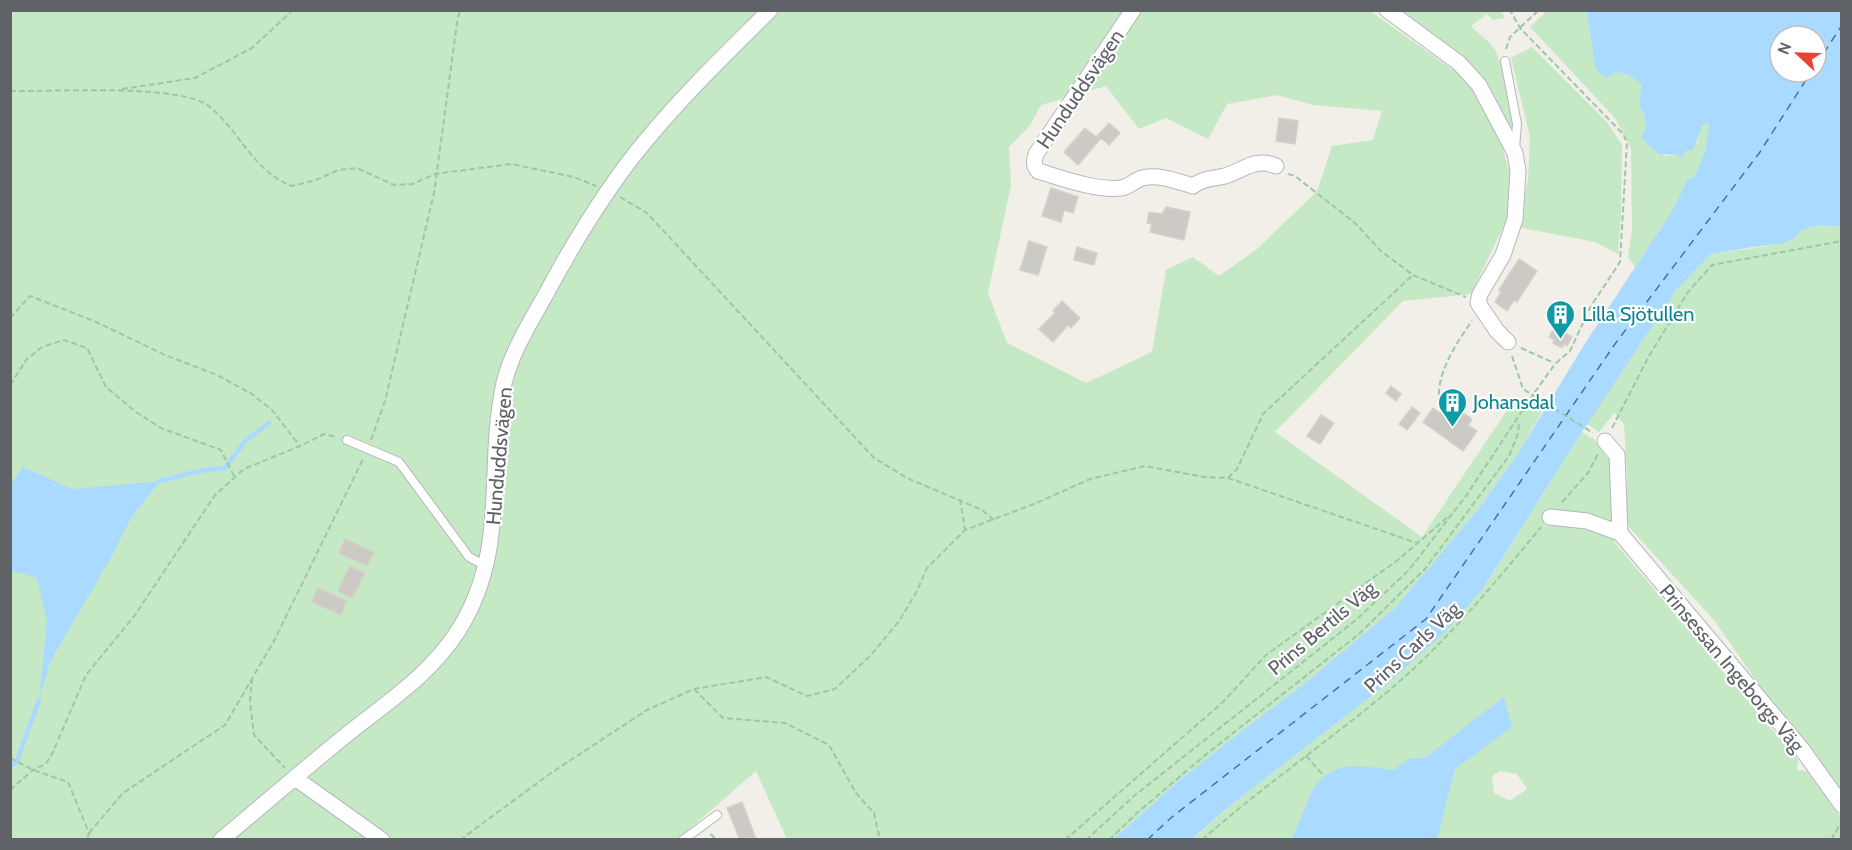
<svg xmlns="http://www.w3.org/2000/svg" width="1852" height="850" font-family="Cabin,sans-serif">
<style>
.green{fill:#c5e8c5;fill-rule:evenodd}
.water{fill:#aadaff;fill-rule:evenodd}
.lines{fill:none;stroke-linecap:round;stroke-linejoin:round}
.stream{stroke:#aadaff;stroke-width:4.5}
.ferry{stroke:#4174aa;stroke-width:1.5;stroke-dasharray:8 6;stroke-linecap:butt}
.building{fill:#cccac5;stroke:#d6d1c6;stroke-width:1.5}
.lane-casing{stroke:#b5b8bc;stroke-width:10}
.street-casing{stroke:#b5b8bc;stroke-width:17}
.path{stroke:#9cc7a9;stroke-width:2;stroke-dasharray:6 3;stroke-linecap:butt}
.lane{stroke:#fff;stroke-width:8}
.street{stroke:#fff;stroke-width:15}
.labels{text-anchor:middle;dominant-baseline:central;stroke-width:4.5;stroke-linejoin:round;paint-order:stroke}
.street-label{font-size:20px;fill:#5f6368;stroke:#fff}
.culture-label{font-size:20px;fill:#0d838f;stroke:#fff;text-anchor:start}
</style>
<rect width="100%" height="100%" fill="#f1efe8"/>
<path class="green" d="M1403,10L1501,11L1505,18L1493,20L1487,14L1471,26C1479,34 1490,42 1495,50C1502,62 1514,118 1512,130L1509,129L1492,92L1472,65L1403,12Z
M10,11H1370L1463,77L1496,124L1510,175V213L1471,294L1403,301L1275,432L1422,537L1514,400L1535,404L1543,410L1517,455L1480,507L1396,607L1304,684L1239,733L1174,785L1114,839H787L756,771L678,839H11ZM1106,86L1139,129L1166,118L1208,139L1227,104L1277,95L1313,105L1382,111L1373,140L1332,146L1317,191L1256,250L1219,276L1193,257L1166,270L1152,352L1086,383L1007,343L988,293L1011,185L1009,147L1031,124L1041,105Z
M1547,11H1589L1587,13L1594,61L1615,72L1629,75L1641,84L1639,108L1644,111L1646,127L1664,156L1677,155L1698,142C1699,133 1700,128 1706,120L1709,125L1706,147L1695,176L1687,180L1672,211L1635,267L1628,257L1632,231L1631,148L1615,118L1530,27Z
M1532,47L1607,122L1622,145L1621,214L1618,254L1595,242L1518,227L1528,180L1530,137L1511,58Z
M1819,225L1841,227V793L1769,699L1714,620L1627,525V474L1624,424L1614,413L1599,432L1587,424L1677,289L1711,254L1781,244L1793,239L1802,230Z
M1582,432L1594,439L1607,458L1614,461L1615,543L1798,760L1797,770L1807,771L1842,818L1841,840H1192L1226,809L1387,684L1482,590ZM1500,771L1517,774L1527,789L1510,801L1494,793L1492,776Z"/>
<path class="water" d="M1589,11H1841V227L1819,225L1802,230L1793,239L1781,244L1753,247L1711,254L1677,289L1582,432L1482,590L1444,633L1387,684L1226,809L1192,839H1114L1174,785L1239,733L1304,684L1396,607L1480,507L1517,455L1584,345L1672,211L1687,180L1695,176L1706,147L1709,125L1706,121C1698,130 1699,141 1692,150L1685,151L1683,158L1677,155L1659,154L1641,138L1646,127L1644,112L1639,108L1641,84L1629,75L1615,72L1607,78L1598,72L1594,61L1587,13ZM1780,36H1816V72H1780Z
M23,467L73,489L160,481L131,518L113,554L50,662L39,700L47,621L37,578L11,570V484Z
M1504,697L1512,727L1455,769L1437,839H1292L1312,791C1333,758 1360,766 1393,770L1409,759L1426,757Z"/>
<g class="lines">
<path class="stream" d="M160,481L199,471L225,468L246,440L269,423
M10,768L17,761L39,700"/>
<path class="ferry" d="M1816,65L1842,25
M1147,840L1172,817L1426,619L1615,344L1760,152L1811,72"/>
</g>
<path class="building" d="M1279,118L1298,121L1295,144L1276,141Z
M1109,123L1120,133L1109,145L1101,138L1078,165L1064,152L1085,128L1096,137Z
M1051,188L1078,197L1073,213L1064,210L1061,222L1042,216Z
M1166,207L1190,212L1184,240L1150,232L1152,224L1147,223L1149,212L1162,214Z
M1029,241L1047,247L1038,275L1020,270Z
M1077,247L1097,253L1094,265L1074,260Z
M1519,259L1537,271L1517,302L1514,300L1507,311L1495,302L1501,292L1499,290Z
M1062,301L1080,318L1071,328L1068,325L1053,342L1039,329L1055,313L1053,311Z
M1555,327L1572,337L1567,346L1564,344L1562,348L1553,343L1554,340L1549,337Z
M1391,386L1401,394L1396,401L1386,393Z
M1412,407L1420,413L1407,430L1399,424Z
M1444,407L1453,414L1457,409L1472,419L1468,425L1477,431L1463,451L1423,422L1433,408L1440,413Z
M1321,415L1334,423L1320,444L1307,436Z
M345,539L374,552L367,566L339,553Z
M350,566L365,573L352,598L338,591Z
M318,588L347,601L341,615L312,602Z
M742,802L756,839V840H740L727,808Z"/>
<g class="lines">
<defs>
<path id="lane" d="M1505,61L1517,124L1515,148
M347,440L399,462L469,557L486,566
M683,840L717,815"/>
<path id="street" d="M1133,10L1036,154C1034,161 1033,165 1038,171C1061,178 1097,191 1121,188C1129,187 1135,180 1142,178C1160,174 1176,181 1193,186C1203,178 1213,179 1225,176C1244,170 1256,157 1276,166
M1387,10L1459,63L1479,85L1515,153L1518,171L1515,219L1503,255L1480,294L1478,303L1497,331L1508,342
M1605,441L1617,455L1620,533L1801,748L1842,805
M1550,517L1587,521L1620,533
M295,778L382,840
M221,840C263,805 303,770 345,736C386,703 430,675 458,631C510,549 485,470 504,383C512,351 530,323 546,294C575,240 608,185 648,138C686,92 728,52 770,10"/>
</defs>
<use href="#lane" class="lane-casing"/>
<use href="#street" class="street-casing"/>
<path class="path" d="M1506,49L1510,37L1539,10
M122,89L195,78L252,48L293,10
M10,91C52,92 182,83 210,107C241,133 253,171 292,186L316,180L338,170L357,168L394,185L412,184L435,174L511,164L574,177L596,186
M1288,174L1295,176L1355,223L1381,251L1413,275L1466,297
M620,197L647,213L874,458L907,478L982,510L994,520
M10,318L30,296L94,321L165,355L217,375L252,394L272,410L299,445
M1521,348L1554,363
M1512,356L1523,389L1593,433
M10,385L27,359L42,347L64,340L87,348L106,387L136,412L161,428L221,450L235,478
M1450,407L1439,399C1437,372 1457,342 1472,321
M1612,428L1649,356L1688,292L1712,265L1842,241
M371,440L385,401L434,193L458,16L461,10
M1228,478L1237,469L1263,414L1413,275
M960,499L965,529
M1562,502L1588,473L1598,454
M252,678L250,702L254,735L285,768
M694,689L723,718L785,723L829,745L856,793L874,813L880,840
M1306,756L1323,775
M10,758L33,770L68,782L89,833L87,840
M10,790L33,770L46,764L53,752L86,675L135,615L215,495L244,469L300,446L324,434L336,437
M89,833L123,793L225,725L274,641L363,459
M711,834L716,840
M460,840L551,773L647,710L694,689L766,677L807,696L835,689L871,655L899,621L916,593L927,568L965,530L1034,504L1090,479L1145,466L1204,477L1228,478L1417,543
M1065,840L1223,702L1266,655L1398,560L1450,515
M1086,840L1134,796L1356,620L1409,570L1466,496L1532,396L1555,364L1570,351L1591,306L1620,262L1627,142L1623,134L1520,28L1510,10
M1109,840L1138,812L1209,752L1359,634L1425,569L1509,456L1517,436L1519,425L1515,419
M1202,840C1263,786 1330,740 1392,688C1448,640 1494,584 1541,527
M1831,840L1842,821"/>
<use href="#lane" class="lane"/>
<use href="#street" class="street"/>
</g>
<defs>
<symbol id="building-pin" viewBox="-11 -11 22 30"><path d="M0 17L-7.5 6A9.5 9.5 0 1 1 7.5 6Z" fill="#0f9aa8" stroke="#fff"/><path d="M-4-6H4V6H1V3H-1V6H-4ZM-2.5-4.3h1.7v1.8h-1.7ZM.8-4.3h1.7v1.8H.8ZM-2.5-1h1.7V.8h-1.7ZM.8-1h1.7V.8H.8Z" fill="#fff"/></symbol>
</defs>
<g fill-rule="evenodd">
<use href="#building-pin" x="1544" y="298" width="33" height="45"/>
<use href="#building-pin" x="1436" y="386" width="33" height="45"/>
</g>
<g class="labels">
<g class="street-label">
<text transform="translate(1080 89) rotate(-56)">Hunduddsvägen</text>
<text transform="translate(499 456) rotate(-85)">Hunduddsvägen</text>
<text transform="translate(1322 628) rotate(-40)">Prins Bertils Väg</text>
<text transform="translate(1412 647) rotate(-43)">Prins Carls Väg</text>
<text transform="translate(1732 668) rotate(50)">Prinsessan Ingeborgs Väg</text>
</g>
<g class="culture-label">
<text x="1582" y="314">Lilla Sjötullen</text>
<text x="1473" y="402">Johansdal</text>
</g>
</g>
<rect width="1852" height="850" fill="none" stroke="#5f6368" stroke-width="24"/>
<g transform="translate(1798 54) rotate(292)"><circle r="28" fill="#ffffff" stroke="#bfc1c3" stroke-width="1.5"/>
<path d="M0-4.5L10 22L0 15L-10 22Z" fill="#ea4335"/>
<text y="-9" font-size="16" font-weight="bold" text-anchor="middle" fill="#5f6368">N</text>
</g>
</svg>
